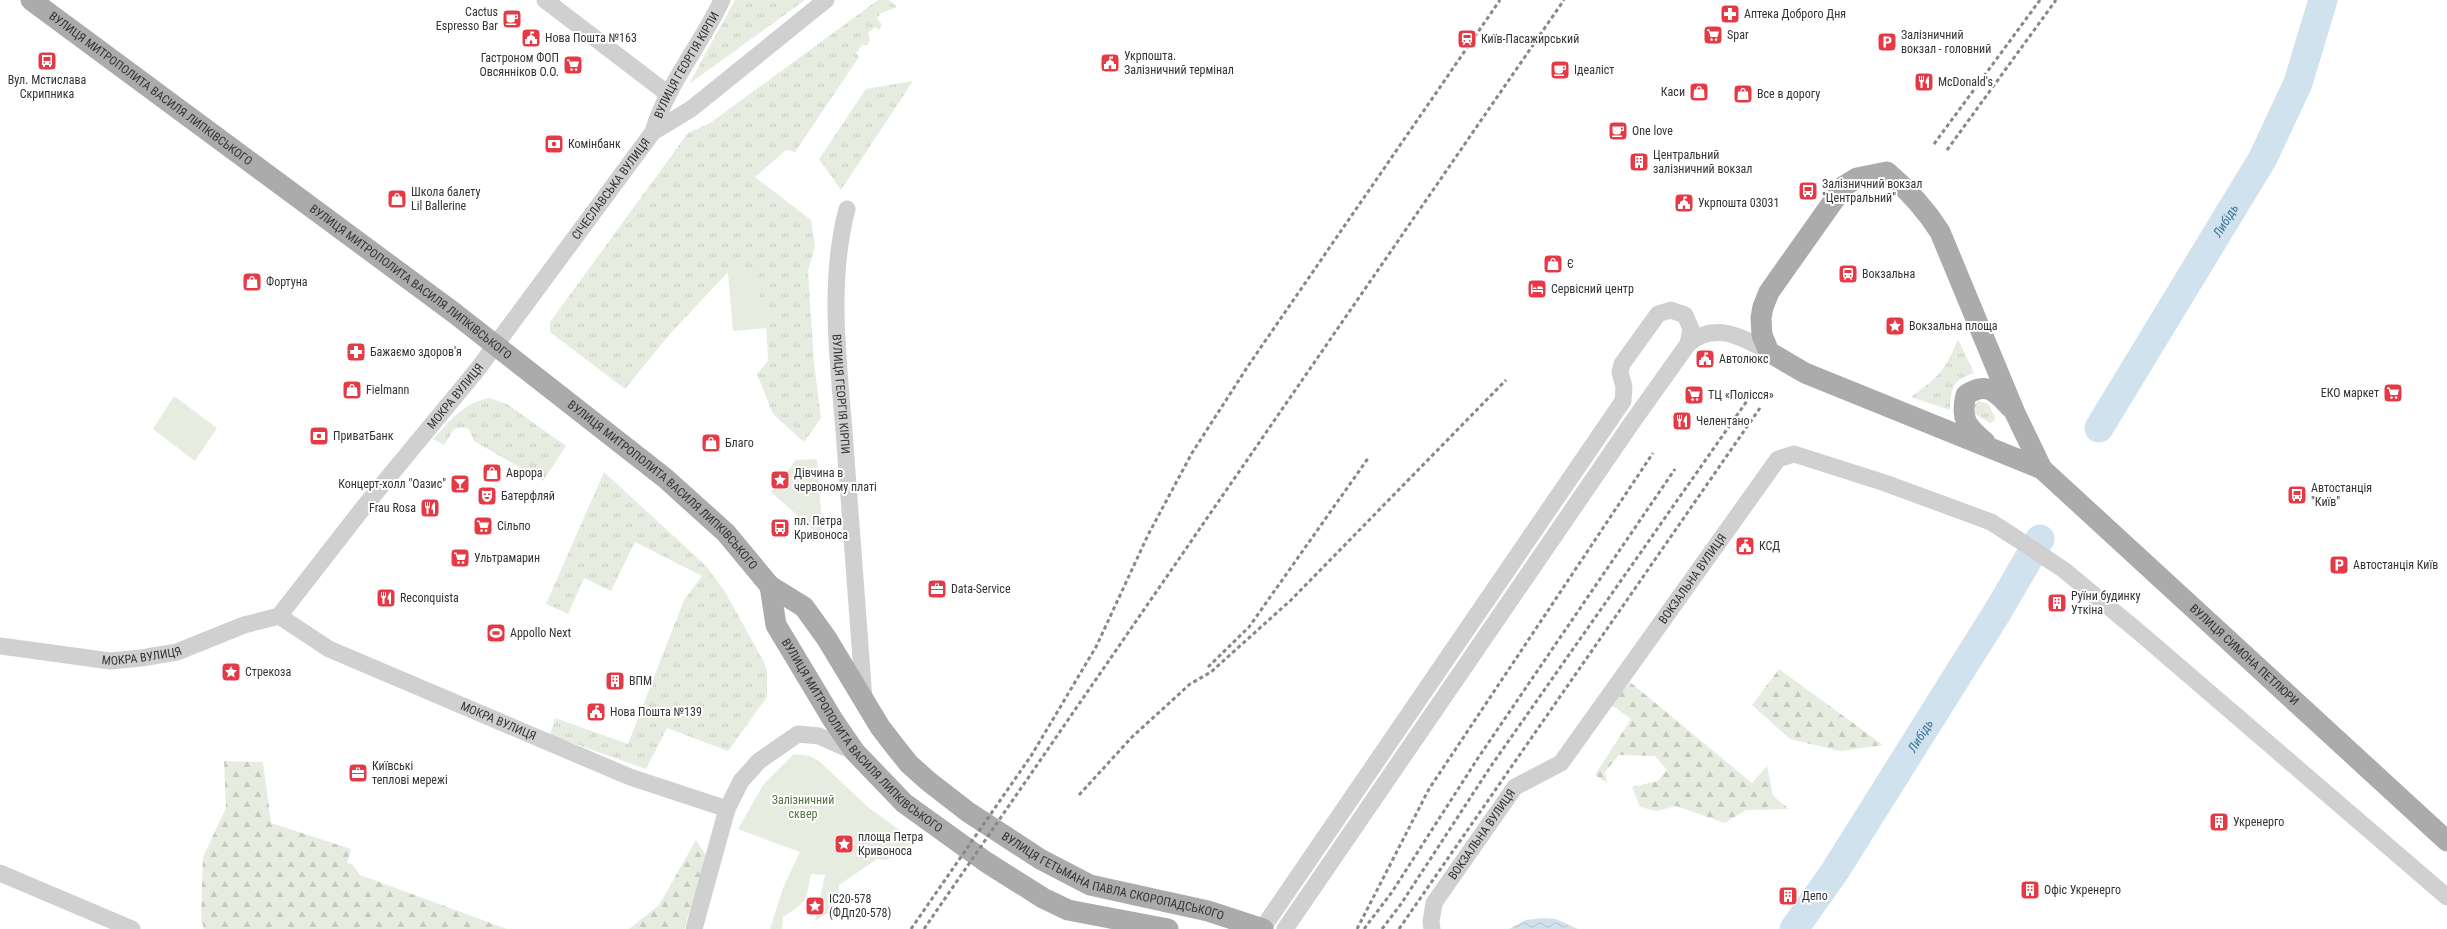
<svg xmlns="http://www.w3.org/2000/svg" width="2447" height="929" font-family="'Roboto Condensed',sans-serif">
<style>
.grass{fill:url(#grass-tufts)}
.forest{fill:url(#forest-firs)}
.green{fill:#e6ecdf}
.water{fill:url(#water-waves)}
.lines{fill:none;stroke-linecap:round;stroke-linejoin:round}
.river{stroke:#cfe2ee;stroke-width:29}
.minor{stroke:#d0d0d0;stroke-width:17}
.major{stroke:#ababab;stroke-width:21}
.rail{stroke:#888;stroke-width:3;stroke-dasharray:4 3;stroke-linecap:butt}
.labels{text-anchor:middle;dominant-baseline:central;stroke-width:4;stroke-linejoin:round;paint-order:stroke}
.poi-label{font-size:12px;fill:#333;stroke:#fff;text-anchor:start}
.street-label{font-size:12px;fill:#333;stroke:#fff}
.park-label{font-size:12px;fill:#56703f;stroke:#fff}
.water-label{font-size:13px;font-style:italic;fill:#3f7597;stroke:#fff}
</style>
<defs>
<pattern id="grass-tufts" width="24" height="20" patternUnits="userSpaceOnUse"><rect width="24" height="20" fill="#e6ecdf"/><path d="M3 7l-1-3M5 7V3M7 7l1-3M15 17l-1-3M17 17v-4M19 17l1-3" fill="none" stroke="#c6cbc0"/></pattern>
<pattern id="forest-firs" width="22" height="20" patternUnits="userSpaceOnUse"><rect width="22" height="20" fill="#e6ecdf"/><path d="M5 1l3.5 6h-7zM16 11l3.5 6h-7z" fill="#c6cbc0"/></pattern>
<pattern id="water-waves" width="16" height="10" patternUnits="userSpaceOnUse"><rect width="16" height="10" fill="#cfe2ee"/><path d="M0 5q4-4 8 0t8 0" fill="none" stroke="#b2c2cd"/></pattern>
</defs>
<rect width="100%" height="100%" fill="#fff"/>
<path class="grass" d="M735,0H805L689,84Z
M878,0H889L897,7L881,13L877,18L882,25L879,30L875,27L868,33L870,40L867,45H862L856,53L859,57L795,152L786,150L755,177L811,220L815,246L808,271L814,363L821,418L804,442L773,414L757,374L768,361L765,300L760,301L757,271L727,273L669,335L625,389L550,332V322L688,133L710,123Z
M913,81L841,190L819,159L866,89Z
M1958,339L1974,373C1952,381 1951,387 1950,410L1911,397C1938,378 1946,369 1958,339Z
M489,398L507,404L566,446L543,481L474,441L469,429C450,423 452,437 444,445L433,439C450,421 464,402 489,398Z
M1979,401L1988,404L1995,417L1994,421L1990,423L1975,414V404Z
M604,472L705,565L724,590L764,662L767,672V697L728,751L667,728L646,769L550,735L555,718L628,744L684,600L702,576L635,542L611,591L584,578L568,614L546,604Z"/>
<path class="forest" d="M1779,669L1883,745L1840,751L1790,739L1752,705Z
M1630,682L1752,783L1767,766L1773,796L1789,809L1746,810L1725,823L1676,806L1657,811L1640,807L1632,787L1658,781L1667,770L1655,756L1619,755L1605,772L1607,783L1595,775L1631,719L1612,705Z
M224,761L263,762L271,823L351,849L347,863L352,864L360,875L507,929H204L201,918L203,857L226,808Z
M696,840L707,857L684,929H629L659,905Z"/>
<path class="green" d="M758,270L760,300H765L767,328L733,331L728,273Z
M174,396L217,428L195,461L153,429Z
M817,459L823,538L771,492L796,460Z
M794,754L810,756L819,761L868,807L913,840L909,848L886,860L877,859L839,885L838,906L815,921L825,875L811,874C805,903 808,901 783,917L782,929H770L783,888L800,852L738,829L763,785Z"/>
<path class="water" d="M1544,918L1556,919L1578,929H1509L1526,920Z"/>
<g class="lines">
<g class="river">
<path id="s1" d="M2099,428L2263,158L2298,83L2323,0"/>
<path id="s2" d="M1794,929L1835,871L1998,611L2040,539"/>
</g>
<g class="minor">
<path d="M545,0L668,94"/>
<path id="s3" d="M653,132C667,84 701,45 722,0"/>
<path id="s4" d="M847,209C828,281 838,358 844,431C850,521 858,610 864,699"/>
<path d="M1688,344C1715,321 1742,337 1769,352"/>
<path id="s5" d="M279,616L329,649L630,777L727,809"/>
<path id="s6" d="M0,646L110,661L141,658L177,652L244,625L279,616L363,508L477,370L653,132L691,109L826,0"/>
<path d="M0,873L132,929"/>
<path d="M694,929L727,809L741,781L759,761L798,734L819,736L855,752"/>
<path d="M1262,929L1623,401L1624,387L1620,372L1622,364L1658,314L1671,310L1685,315L1691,329L1688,344L1631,424L1285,929"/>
<path id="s7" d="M1432,929L1431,922L1434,903L1515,787L1561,763L1778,459L1794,454L1885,483L1991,522L2022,542L2064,570L2140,633L2447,897"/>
</g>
<g class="major">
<path id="s8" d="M31,0L453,312L665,478L726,533L770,586L804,607L827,639L880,727L897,749L909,764L928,781L968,812L1040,859L1090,885L1208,911L1263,929"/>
<path d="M1985,442C1967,427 1960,419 1966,395C1987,381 1996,392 2010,407"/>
<path id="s9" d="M2042,469L2015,413L1940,232C1925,208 1908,190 1887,172L1857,178L1844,186L1769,292L1763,307L1761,318L1762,335L1769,352L1805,373L2042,469L2447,841"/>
<path id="s10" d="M770,586L776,625L833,720L855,752L904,803L986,862L1043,898L1068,910L1168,929"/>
</g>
<path class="rail" d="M1934,144L2040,0
M1947,150L2056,0
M1208,667L1249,627L1369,457
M1079,795L1132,737L1190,684L1211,672L1291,600L1506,380
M911,929L1031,756L1096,647L1148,535L1192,453L1248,366L1500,0
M924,929L1564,0
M1357,929L1429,789L1653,453
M1364,929L1392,892L1478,758L1675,469
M1382,929L1401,904L1491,766L1749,398
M1399,929L1760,408"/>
</g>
<defs>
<symbol id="pharmacy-square" viewBox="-11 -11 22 22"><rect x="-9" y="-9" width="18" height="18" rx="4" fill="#e63946" stroke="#fff"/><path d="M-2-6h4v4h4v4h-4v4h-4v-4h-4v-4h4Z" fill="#fff"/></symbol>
<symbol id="cafe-square" viewBox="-11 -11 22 22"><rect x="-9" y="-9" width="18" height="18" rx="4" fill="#e63946" stroke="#fff"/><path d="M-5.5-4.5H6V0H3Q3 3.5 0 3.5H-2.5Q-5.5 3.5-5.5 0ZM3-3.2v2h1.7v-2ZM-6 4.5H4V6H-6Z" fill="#fff"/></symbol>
<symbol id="supermarket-square" viewBox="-11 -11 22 22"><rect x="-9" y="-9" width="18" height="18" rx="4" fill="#e63946" stroke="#fff"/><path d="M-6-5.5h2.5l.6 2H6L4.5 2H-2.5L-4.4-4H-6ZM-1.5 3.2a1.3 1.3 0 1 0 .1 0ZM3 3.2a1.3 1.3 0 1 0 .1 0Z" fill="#fff"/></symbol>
<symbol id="civic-square" viewBox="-11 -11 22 22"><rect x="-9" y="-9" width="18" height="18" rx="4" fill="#e63946" stroke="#fff"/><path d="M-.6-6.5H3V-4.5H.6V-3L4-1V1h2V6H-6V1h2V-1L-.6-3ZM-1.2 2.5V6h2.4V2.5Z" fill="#fff"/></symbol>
<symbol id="station-square" viewBox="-11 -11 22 22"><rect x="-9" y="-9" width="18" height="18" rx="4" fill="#e63946" stroke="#fff"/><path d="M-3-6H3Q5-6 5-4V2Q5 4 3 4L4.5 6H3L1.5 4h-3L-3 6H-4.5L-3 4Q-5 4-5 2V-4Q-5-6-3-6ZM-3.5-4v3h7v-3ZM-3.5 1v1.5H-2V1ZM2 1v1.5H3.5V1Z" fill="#fff"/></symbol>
<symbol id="parking-square" viewBox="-11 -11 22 22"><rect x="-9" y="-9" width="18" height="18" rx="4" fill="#e63946" stroke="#fff"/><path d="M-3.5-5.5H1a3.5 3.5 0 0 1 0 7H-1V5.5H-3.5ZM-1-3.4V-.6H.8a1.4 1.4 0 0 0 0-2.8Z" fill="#fff"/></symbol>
<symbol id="bus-square" viewBox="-11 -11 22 22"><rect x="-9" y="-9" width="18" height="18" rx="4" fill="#e63946" stroke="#fff"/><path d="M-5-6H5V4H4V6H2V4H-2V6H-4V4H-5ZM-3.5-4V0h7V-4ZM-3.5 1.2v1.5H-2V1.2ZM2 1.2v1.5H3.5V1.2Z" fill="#fff"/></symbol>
<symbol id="restaurant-square" viewBox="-11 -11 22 22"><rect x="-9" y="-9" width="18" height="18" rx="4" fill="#e63946" stroke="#fff"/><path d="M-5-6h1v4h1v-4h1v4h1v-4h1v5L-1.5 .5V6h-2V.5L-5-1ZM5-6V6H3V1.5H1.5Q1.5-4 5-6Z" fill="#fff"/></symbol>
<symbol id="shop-square" viewBox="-11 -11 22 22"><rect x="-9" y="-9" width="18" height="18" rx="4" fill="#e63946" stroke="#fff"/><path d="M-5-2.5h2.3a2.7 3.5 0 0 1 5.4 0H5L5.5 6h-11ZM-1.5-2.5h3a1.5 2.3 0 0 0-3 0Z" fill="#fff"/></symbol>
<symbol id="bank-square" viewBox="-11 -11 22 22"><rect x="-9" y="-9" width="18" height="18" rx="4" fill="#e63946" stroke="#fff"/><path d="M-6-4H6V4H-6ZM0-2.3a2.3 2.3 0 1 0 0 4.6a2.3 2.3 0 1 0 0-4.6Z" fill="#fff"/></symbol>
<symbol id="building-square" viewBox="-11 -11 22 22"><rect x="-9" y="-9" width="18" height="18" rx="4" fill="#e63946" stroke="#fff"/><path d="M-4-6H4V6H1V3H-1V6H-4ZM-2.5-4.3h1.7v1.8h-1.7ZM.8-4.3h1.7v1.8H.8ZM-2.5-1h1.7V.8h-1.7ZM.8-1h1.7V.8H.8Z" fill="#fff"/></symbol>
<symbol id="hotel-square" viewBox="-11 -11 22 22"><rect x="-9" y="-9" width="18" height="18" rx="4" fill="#e63946" stroke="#fff"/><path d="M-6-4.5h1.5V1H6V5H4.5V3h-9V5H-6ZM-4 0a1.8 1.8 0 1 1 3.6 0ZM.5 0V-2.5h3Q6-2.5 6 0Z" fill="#fff"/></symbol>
<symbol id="sight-square" viewBox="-11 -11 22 22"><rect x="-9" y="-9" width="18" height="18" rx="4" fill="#e63946" stroke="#fff"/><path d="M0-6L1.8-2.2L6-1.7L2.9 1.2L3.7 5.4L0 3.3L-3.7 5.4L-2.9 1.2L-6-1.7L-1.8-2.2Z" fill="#fff"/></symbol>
<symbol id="bar-square" viewBox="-11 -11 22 22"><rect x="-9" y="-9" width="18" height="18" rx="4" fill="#e63946" stroke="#fff"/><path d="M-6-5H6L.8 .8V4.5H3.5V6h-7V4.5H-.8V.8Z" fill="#fff"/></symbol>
<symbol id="theatre-square" viewBox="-11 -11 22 22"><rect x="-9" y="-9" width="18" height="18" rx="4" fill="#e63946" stroke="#fff"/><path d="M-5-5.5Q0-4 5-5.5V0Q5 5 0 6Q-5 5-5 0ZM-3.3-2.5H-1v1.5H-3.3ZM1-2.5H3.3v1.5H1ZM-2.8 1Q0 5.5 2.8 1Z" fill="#fff"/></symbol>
<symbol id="office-square" viewBox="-11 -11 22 22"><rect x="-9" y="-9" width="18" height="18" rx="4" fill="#e63946" stroke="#fff"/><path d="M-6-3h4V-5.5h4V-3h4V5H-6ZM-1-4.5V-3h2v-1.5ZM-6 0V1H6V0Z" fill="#fff"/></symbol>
<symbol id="stadium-square" viewBox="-11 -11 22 22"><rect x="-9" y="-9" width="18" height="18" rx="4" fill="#e63946" stroke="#fff"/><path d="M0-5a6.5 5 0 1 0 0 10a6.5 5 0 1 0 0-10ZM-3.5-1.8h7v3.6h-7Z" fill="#fff"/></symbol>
</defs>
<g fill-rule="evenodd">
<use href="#pharmacy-square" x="1719" y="3" width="22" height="22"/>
<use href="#cafe-square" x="501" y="8" width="22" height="22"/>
<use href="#supermarket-square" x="1702" y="24" width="22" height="22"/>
<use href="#civic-square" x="520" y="27" width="22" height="22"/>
<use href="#station-square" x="1456" y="28" width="22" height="22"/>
<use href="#parking-square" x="1876" y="31" width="22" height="22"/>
<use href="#bus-square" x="36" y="50" width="22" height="22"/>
<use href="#civic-square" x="1099" y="52" width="22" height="22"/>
<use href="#supermarket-square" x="562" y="54" width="22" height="22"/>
<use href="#cafe-square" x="1549" y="59" width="22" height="22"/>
<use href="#restaurant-square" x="1913" y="71" width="22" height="22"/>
<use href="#shop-square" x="1688" y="81" width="22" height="22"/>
<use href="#shop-square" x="1732" y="83" width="22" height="22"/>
<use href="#cafe-square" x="1607" y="120" width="22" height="22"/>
<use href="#bank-square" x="543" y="133" width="22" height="22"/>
<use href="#building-square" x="1628" y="151" width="22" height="22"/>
<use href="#bus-square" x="1797" y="180" width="22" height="22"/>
<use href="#shop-square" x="386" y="188" width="22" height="22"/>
<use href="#civic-square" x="1673" y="192" width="22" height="22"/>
<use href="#shop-square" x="1542" y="253" width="22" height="22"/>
<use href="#station-square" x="1837" y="263" width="22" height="22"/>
<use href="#shop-square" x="241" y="271" width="22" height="22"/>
<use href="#hotel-square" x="1526" y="278" width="22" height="22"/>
<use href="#sight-square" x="1884" y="315" width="22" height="22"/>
<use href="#pharmacy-square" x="345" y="341" width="22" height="22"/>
<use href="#civic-square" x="1694" y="348" width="22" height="22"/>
<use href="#shop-square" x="341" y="379" width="22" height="22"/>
<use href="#supermarket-square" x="2382" y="382" width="22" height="22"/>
<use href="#supermarket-square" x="1683" y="384" width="22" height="22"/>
<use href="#restaurant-square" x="1671" y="410" width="22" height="22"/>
<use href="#bank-square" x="308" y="425" width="22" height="22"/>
<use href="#shop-square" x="700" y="432" width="22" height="22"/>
<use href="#shop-square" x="481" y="462" width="22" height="22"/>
<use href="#sight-square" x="769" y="469" width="22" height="22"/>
<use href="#bar-square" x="449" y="473" width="22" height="22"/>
<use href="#bus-square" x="2286" y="484" width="22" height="22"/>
<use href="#theatre-square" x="476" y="485" width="22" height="22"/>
<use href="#restaurant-square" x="419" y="497" width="22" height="22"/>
<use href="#supermarket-square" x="472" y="515" width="22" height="22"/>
<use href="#bus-square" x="769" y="517" width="22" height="22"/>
<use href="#civic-square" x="1734" y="535" width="22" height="22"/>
<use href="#supermarket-square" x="449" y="547" width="22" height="22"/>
<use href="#parking-square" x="2328" y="554" width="22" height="22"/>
<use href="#office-square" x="926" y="578" width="22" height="22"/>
<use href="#restaurant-square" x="375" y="587" width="22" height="22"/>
<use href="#building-square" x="2046" y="592" width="22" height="22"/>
<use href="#stadium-square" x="485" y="622" width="22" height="22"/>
<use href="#sight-square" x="220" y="661" width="22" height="22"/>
<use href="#building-square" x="604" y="670" width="22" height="22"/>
<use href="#civic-square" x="585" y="701" width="22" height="22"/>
<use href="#office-square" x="347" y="762" width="22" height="22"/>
<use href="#building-square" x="2208" y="811" width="22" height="22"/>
<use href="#sight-square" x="833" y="833" width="22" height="22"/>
<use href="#building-square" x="2019" y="879" width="22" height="22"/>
<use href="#building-square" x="1777" y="885" width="22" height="22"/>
<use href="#sight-square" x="804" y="895" width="22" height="22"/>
</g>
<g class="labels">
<g class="poi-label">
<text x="498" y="12" text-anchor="end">Cactus<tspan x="498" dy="14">Espresso Bar</tspan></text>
<text x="1744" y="14">Аптека Доброго Дня</text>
<text x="1727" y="35">Spar</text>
<text x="1901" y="35">Залізничний<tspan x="1901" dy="14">вокзал - головний</tspan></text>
<text x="545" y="38">Нова Пошта №163</text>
<text x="1481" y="39">Київ-Пасажирський</text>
<text x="1124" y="56">Укрпошта.<tspan x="1124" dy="14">Залізничний термінал</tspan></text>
<text x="559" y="58" text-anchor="end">Гастроном ФОП<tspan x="559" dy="14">Овсянніков О.О.</tspan></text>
<text x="1574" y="70">Ідеаліст</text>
<text x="47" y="80" text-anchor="middle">Вул. Мстислава<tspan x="47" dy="14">Скрипника</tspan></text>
<text x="1938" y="82">McDonald's</text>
<text x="1685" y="92" text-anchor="end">Каси</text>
<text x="1757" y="94">Все в дорогу</text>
<text x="1632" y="131">One love</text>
<text x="568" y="144">Комінбанк</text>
<text x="1653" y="155">Центральний<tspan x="1653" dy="14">залізничний вокзал</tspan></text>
<text x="1822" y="184">Залізничний вокзал<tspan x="1822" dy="14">"Центральний"</tspan></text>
<text x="411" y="192">Школа балету<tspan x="411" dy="14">Lil Ballerine</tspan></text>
<text x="1698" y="203">Укрпошта 03031</text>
<text x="1567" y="264">Є</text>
<text x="1862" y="274">Вокзальна</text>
<text x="266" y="282">Фортуна</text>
<text x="1551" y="289">Сервісний центр</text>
<text x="1909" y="326">Вокзальна площа</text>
<text x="370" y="352">Бажаємо здоров'я</text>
<text x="1719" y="359">Автолюкс</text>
<text x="366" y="390">Fielmann</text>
<text x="2379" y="393" text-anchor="end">ЕКО маркет</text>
<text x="1708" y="395">ТЦ «Полісся»</text>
<text x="1696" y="421">Челентано</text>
<text x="333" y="436">ПриватБанк</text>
<text x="725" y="443">Благо</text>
<text x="506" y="473">Аврора</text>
<text x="794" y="473">Дівчина в<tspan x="794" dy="14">червоному платі</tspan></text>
<text x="446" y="484" text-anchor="end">Концерт-холл "Оазис"</text>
<text x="2311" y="488">Автостанція<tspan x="2311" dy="14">"Київ"</tspan></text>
<text x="501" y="496">Батерфляй</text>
<text x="416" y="508" text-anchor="end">Frau Rosa</text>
<text x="794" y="521">пл. Петра<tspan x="794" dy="14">Кривоноса</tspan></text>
<text x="497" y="526">Сільпо</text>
<text x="1759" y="546">КСД</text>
<text x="474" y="558">Ультрамарин</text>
<text x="2353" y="565">Автостанція Київ</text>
<text x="951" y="589">Data-Service</text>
<text x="2071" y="596">Руїни будинку<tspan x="2071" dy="14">Уткіна</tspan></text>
<text x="400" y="598">Reconquista</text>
<text x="510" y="633">Appollo Next</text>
<text x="245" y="672">Стрекоза</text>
<text x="629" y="681">ВПМ</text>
<text x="610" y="712">Нова Пошта №139</text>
<text x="372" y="766">Київські<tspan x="372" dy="14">теплові мережі</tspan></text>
<text x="2233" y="822">Укренерго</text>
<text x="858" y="837">площа Петра<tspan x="858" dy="14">Кривоноса</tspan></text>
<text x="2044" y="890">Офіс Укренерго</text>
<text x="1802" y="896">Депо</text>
<text x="829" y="899">ІС20-578<tspan x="829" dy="14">(ФДп20-578)</tspan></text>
</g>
<g class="street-label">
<text stroke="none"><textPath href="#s3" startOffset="75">ВУЛИЦЯ ГЕОРГІЯ КІРПИ</textPath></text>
<text stroke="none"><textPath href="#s8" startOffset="149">ВУЛИЦЯ МИТРОПОЛИТА ВАСИЛЯ ЛИПКІВСЬКОГО</textPath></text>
<text stroke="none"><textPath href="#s6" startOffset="828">СІЧЕСЛАВСЬКА ВУЛИЦЯ</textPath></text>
<text stroke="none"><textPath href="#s8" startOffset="473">ВУЛИЦЯ МИТРОПОЛИТА ВАСИЛЯ ЛИПКІВСЬКОГО</textPath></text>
<text stroke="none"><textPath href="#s4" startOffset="186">ВУЛИЦЯ ГЕОРГІЯ КІРПИ</textPath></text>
<text stroke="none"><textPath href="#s6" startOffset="569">МОКРА ВУЛИЦЯ</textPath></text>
<text stroke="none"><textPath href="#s8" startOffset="797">ВУЛИЦЯ МИТРОПОЛИТА ВАСИЛЯ ЛИПКІВСЬКОГО</textPath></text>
<text stroke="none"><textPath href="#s7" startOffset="446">ВОКЗАЛЬНА ВУЛИЦЯ</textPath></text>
<text stroke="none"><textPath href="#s6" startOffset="143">МОКРА ВУЛИЦЯ</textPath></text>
<text stroke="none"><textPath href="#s9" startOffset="1149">ВУЛИЦЯ СИМОНА ПЕТЛЮРИ</textPath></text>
<text stroke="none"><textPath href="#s5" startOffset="244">МОКРА ВУЛИЦЯ</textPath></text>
<text stroke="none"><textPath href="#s10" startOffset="181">ВУЛИЦЯ МИТРОПОЛИТА ВАСИЛЯ ЛИПКІВСЬКОГО</textPath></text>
<text stroke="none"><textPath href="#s7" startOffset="110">ВОКЗАЛЬНА ВУЛИЦЯ</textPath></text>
<text stroke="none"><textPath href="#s8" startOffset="1411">ВУЛИЦЯ ГЕТЬМАНА ПАВЛА СКОРОПАДСЬКОГО</textPath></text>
</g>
<g class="park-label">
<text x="803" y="800">Залізничний<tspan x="803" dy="14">сквер</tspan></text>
</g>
<g class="water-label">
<text stroke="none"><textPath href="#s1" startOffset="243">Либідь</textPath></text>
<text stroke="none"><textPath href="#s2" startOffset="231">Либідь</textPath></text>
</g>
</g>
</svg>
